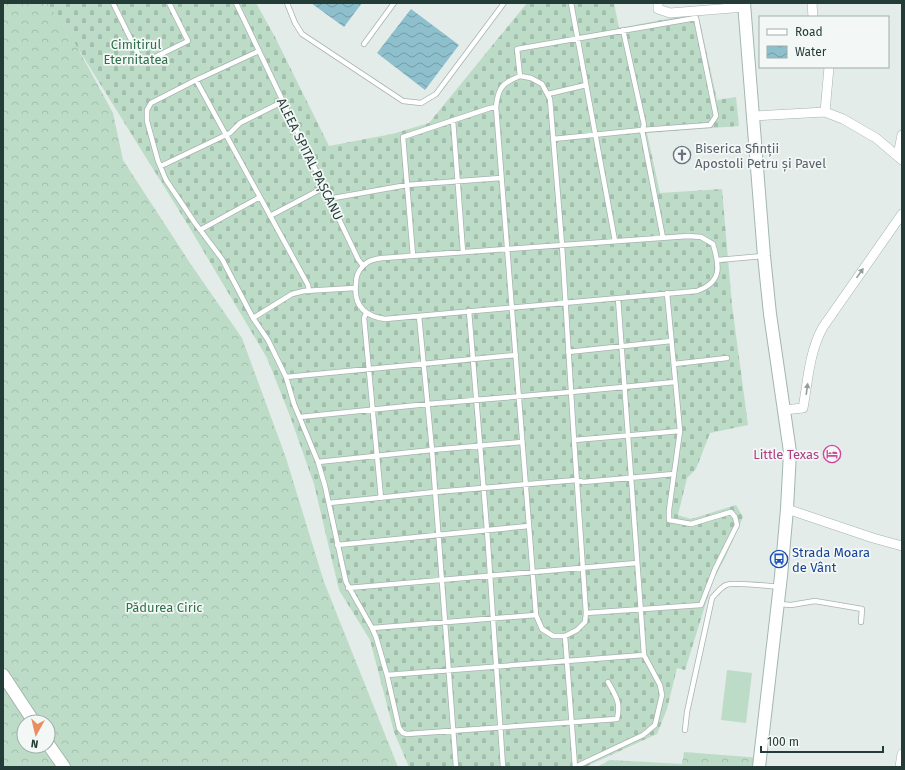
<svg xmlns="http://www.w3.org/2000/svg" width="905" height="770" font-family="'Fira Sans',sans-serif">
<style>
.grass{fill:#bddcc7}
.forest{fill:url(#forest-crowns);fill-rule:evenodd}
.cemetery{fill:url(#cemetery-stones)}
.water{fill:url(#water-waves)}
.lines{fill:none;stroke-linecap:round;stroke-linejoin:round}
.lane-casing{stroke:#a6b4af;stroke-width:6}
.street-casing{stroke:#a6b4af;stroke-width:10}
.secondary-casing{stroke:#a2b7b1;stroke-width:14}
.lane{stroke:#fff;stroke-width:4.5}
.street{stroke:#fff;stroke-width:9}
.secondary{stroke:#fff;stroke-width:12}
.oneway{fill:#929e9b}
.labels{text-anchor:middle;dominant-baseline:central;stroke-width:3.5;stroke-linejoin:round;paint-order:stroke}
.park-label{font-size:13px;fill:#30704d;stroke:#f3f8f6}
.worship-label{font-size:13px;fill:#5b616d;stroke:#f3f8f6;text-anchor:start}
.street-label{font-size:13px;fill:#243c37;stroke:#f3f8f6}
.hotel-label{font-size:13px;fill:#b23c85;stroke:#f3f8f6;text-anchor:end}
.transit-label{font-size:13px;fill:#164399;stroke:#f3f8f6;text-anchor:start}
</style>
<defs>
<pattern id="forest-crowns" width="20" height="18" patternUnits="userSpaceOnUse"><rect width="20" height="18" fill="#bddcc7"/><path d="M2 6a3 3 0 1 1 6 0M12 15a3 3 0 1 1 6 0" fill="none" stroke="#a2beac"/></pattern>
<pattern id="cemetery-stones" width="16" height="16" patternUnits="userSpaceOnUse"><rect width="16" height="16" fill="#bddcc7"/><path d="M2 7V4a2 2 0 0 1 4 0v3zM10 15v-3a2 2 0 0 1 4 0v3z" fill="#a2beac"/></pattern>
<pattern id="water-waves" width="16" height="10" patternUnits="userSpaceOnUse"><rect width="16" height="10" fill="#8ebfcd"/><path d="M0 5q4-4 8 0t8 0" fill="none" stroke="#749ca7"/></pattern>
</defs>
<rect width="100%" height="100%" fill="#e3ece8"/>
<path class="grass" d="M727,670L752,673L746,723L721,720Z"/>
<path class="forest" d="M3,3H47L69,32L113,113L123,160L192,266L242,338L286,458L324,582L398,767H3ZM24,722H48V746H24Z
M684,752L761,758L760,767H597L610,760L682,764Z"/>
<path class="cemetery" d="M47,3H256L275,37L329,146L392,134L429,123L527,3H614L619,28L698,13L717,100L736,97L739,126L647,133L660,193L722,189L732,305L748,425L710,433L696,469L687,478L678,515L691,519L736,505L743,517L725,558L713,580L685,670L677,668L667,709L657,734L585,767H409L394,732L370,640L339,590L314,484L290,416L267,358L188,225L66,29Z"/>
<path class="water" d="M311,3H362L344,27Z
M411,9L459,45L425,90L377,53Z"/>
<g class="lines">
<defs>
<path id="lane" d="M113,3L142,62H145L188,41L169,3
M236,3L259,51
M287,3L295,23L302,34L403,101L421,103L436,94L504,3
M571,3L615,241
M623,30L644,125L642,130L663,238
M364,44L394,3
M520,76L531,78L542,84L550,99L562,245L574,440L586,613L585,622L577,630L565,636H553L542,629L536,615L496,107C498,88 502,83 520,76Z
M520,76L517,49L696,18L716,116L710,125L642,130L553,139
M196,80L308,285L309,291
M548,94L586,85
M453,120L463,252
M161,166L230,133L240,123L282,102
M328,199L407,185L501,178
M270,216L323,188
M200,230L260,197
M688,236L701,237L713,244C720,267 722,282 697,291L385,319C364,316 353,305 356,283C356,277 359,270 363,266C368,260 376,259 383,258Z
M413,256L403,137L490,108L496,107
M718,260L763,256
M363,266L358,259L259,51L196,80L151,103L147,110V121L158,161L166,180L195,223L222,259L253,318L268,340L286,377L294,404L318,462L325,486L346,582L372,628L376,637L387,675L399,728L403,733L407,734L617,719C621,703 616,696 608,682
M469,311L487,530L503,767
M366,313L364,318L381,498
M419,316L432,450L456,767
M253,318L292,294L304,291L355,288
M568,352L671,341
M674,364L727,358
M286,377L516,355
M300,417L428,404L571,392L675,382
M574,440L680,431
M318,462L432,450L522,442
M329,503L435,492L577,480L583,482L674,474
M337,545L529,526
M348,588L637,563
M779,604L791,605L815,601L862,609L861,622
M586,613L701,605L715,569L737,525L735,517L731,512L691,524L669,520V510L680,431L667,293
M372,628L536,615
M565,636L575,767
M387,675L644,655
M685,730L687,712L712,598C716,594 720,588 726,585C733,582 770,586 779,587
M575,767L643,735L655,725L662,695L660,685L644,655L618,298"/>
<path id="street" d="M658,3V9L670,13L745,7
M812,3L813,17
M825,112L829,67
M753,116L825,112L843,119L876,138L902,160
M898,155L902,135
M784,410L803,408C808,381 809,352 823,327L902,214
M787,509L873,538L902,546
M900,767L902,754"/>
<path id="secondary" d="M744,3L764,256L770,314L790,452L787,509L781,576L759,767
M3,675L34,722
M48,744L64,767"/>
</defs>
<use href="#lane" class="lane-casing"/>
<use href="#street" class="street-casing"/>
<use href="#secondary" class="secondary-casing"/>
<use href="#lane" class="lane"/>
<use href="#street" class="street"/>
<use href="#secondary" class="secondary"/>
</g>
<defs><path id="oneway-solid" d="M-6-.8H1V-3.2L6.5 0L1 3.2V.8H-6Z"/></defs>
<g class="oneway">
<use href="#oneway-solid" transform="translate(860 273) rotate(-55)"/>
<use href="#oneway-solid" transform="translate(807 389) rotate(-82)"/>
</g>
<defs>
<symbol id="church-ring" viewBox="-11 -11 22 22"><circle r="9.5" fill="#f3f8f6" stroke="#6b7280" stroke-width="1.5"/><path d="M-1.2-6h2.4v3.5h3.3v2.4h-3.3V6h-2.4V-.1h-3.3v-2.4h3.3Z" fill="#6b7280"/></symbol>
<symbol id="hotel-ring" viewBox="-11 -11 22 22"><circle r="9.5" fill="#f3f8f6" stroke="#d1479c" stroke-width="1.5"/><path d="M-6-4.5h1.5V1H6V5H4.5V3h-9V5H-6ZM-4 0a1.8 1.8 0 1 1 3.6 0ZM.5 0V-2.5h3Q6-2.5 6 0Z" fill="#d1479c"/></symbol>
<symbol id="bus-ring" viewBox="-11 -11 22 22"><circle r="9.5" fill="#f3f8f6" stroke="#1a4fb4" stroke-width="1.5"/><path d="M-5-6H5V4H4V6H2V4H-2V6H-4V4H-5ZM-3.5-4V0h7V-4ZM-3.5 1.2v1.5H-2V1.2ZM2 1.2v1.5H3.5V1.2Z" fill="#1a4fb4"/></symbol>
</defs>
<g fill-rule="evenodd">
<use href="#church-ring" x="672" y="145" width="20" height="20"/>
<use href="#hotel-ring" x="822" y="444" width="20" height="20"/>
<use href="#bus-ring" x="769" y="549" width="20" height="20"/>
</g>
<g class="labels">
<g class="park-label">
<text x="136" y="44">Cimitirul<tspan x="136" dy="15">Eternitatea</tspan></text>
<text x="164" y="607">Pădurea Ciric</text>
</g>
<g class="worship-label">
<text x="695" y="148">Biserica Sfinții<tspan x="695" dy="15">Apostoli Petru și Pavel</tspan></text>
</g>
<g class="street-label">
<text transform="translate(310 159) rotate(64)">ALEEA SPITAL PAȘCANU</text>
</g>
<g class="hotel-label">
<text x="819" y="454">Little Texas</text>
</g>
<g class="transit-label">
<text x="792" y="552">Strada Moara<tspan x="792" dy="15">de Vânt</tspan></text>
</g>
</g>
<rect width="905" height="770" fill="none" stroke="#243c37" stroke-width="8"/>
<rect x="759" y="16" width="130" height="52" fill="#f3f8f6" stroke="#a0adaa"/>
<rect x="767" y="29" width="20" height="6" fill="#ffffff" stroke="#a0adaa"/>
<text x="795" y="36" font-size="12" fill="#243c37">Road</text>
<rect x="767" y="46" width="20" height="12" fill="url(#water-waves)" stroke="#a0adaa"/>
<text x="795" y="56" font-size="12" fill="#243c37">Water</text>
<g transform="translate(36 734) rotate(188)"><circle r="19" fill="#f3f8f6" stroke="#a0adaa"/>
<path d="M0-3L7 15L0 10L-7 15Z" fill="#e98d63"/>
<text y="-6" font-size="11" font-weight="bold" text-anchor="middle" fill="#243c37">N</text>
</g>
<path d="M761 746v6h122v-6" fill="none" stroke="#243c37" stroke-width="2"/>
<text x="767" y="746" font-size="12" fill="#243c37" stroke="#f3f8f6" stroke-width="3" paint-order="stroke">100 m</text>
</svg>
